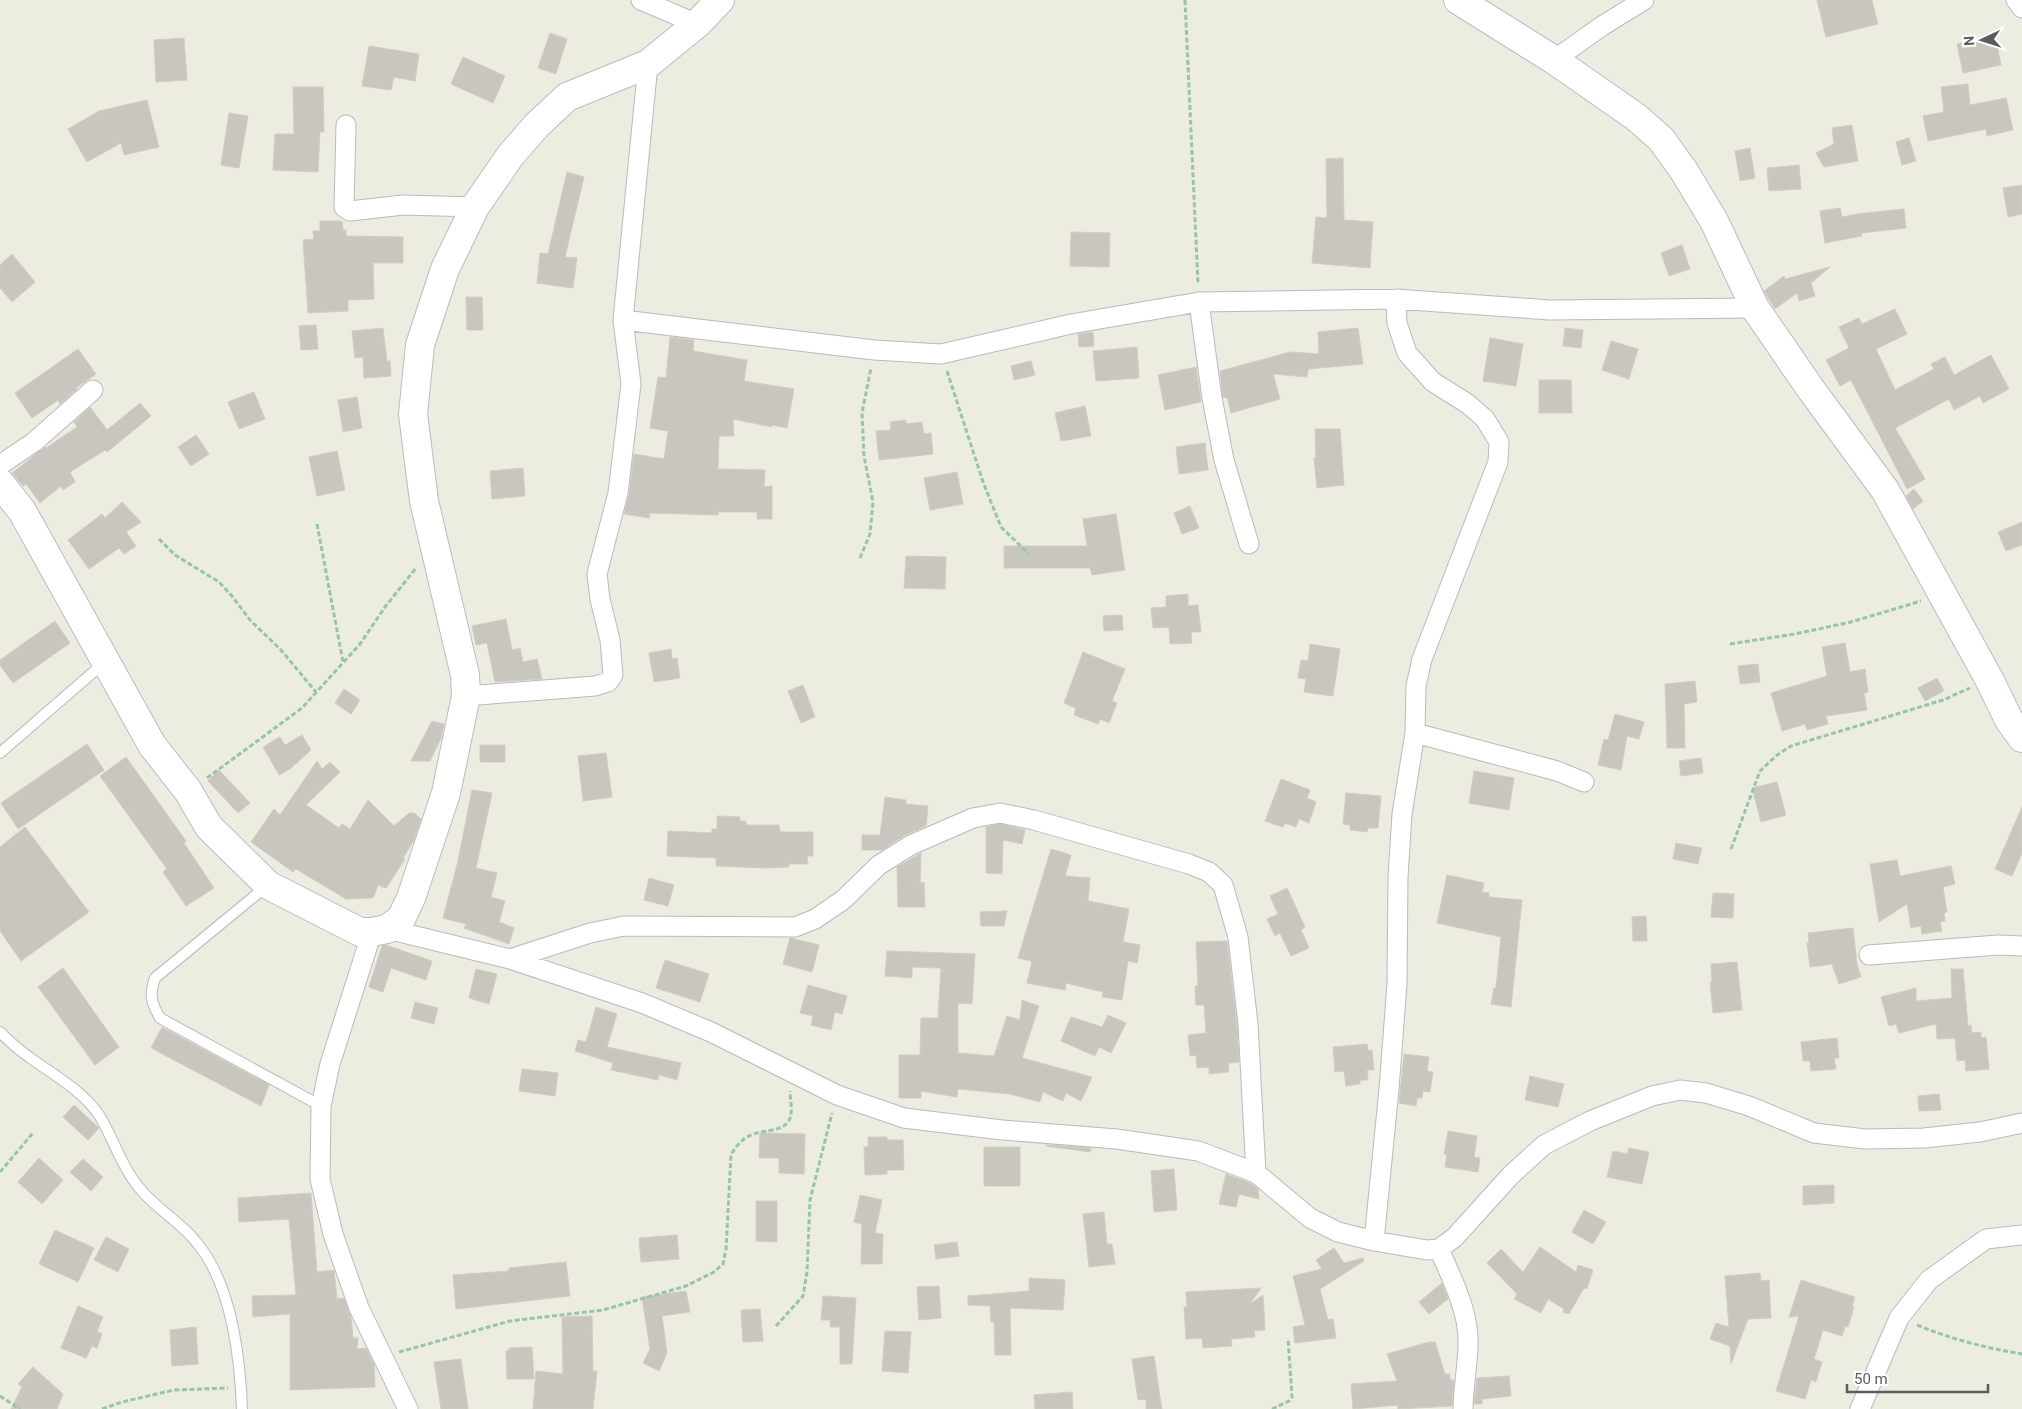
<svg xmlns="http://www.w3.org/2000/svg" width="2022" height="1409" font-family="Roboto,sans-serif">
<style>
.building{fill:#c8c6bf;stroke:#d1cec0}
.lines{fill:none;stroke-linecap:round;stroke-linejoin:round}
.lane-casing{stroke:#b9bac0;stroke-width:12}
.street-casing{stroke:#b9bac0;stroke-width:21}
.secondary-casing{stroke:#babcc2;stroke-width:30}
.path{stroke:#98c4ab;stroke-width:3;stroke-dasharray:5 2.5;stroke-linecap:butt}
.lane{stroke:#fff;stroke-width:10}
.street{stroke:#fff;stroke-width:19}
.secondary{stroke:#fff;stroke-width:28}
</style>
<rect width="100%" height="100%" fill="#ecece1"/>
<path class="building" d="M1817,0H1872L1878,24L1826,37Z
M550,33L567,39L556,74L538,68Z
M1995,36L2001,65L1963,73L1957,44Z
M184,38L187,80L156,82L154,40Z
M369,46L419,54L415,81L394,77L391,90L362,86Z
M463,57L505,76L493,103L451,84Z
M1968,84L1970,105L2006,98L2013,130L1987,136L1986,129L1928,141L1923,116L1944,112L1941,87Z
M293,87H323L324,132H320L318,172L273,170L275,134H294Z
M147,100L159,147L124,155L121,143L87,162L68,129L99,111Z
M229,113L248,116L239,168L221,165Z
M1852,125L1858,161L1824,167L1816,153L1834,144L1832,128Z
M1909,138L1916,161L1902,165L1896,142Z
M1750,148L1755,178L1740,181L1735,151Z
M1343,158L1344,220L1373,222L1370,268L1312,263L1316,217L1327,218L1326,159Z
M1799,165L1801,189L1769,191L1767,168Z
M567,172L584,177L565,257L577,258L573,288L537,283L540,253L548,254Z
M2022,185V214L2008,217L2003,188Z
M1840,208L1842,217L1857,214L1904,209L1906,228L1861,233L1862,236L1825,243L1820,211Z
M320,221H342L343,230H346V236L403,237V263H373L374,299L348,300V311L308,313L303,240L314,239L313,231H320Z
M1071,232L1110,233L1109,267L1070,266Z
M1682,245L1690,269L1669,276L1661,253Z
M12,254L35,282L12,302L0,288V265Z
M1830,267L1811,283L1815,296L1799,301L1797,293L1775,309L1764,291L1784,276L1785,279Z
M466,297H482L483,330H467Z
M1895,309L1907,334L1876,349L1895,390L1934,369L1931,364L1945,357L1954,375L1991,355L2009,389L1983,403L1980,396L1954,410L1949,399L1895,428L1925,479L1907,489L1851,380L1840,386L1826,360L1849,348L1839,327L1859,318L1862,324Z
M316,325L318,349L301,350L299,326Z
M383,328L387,361H390L391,376L364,378L363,357L355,358L352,331Z
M1358,328L1363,364L1308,369L1307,377L1273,374L1280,399L1231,413L1227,397L1223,398L1220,371L1290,352L1319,354L1318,332Z
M1565,328L1583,330L1581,348L1563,346Z
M1093,332L1094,346L1079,347L1078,334Z
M670,337L694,340L693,351L747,360L744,381L794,389L787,428L772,425V427L733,419L734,436H719L718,469L765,470L764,487L772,486V519H757V512H718V515L650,513L649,518L624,514L629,494L634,454L664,459L668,431L650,428L658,377L666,378Z
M1490,338L1523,344L1516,386L1483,381Z
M1611,341L1638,349L1629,379L1602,370Z
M1137,347L1139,378L1096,381L1093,351Z
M78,349L96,374L76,388L77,389L60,404L58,400L32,418L15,393Z
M1031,361L1035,375L1014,380L1011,366Z
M1196,367L1201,402L1165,410L1158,375Z
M1539,380H1571L1572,413H1539Z
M254,392L265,419L239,429L228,402Z
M357,397L362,428L343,432L338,400Z
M140,403L151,416L107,452L105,450L70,472L75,482L63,490L61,486L40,503L26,484L23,486L12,473L45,447L46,448L77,427L74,422L90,407L107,430Z
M1085,406L1091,436L1061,441L1055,413Z
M906,420V424L922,422L924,434L931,433L933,454L879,460L876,431L891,430L890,422Z
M1315,429H1340L1344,485L1317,488L1314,458H1316Z
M196,435L209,454L191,466L178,447Z
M1205,443L1208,470L1179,474L1176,447Z
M337,451L345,490L317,496L309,457Z
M523,468L525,496L492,499L490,471Z
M957,472L963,504L930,510L924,478Z
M1914,489L1923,501L1913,509L1906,496Z
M122,502L141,522L126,532L136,546L124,554L119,548L89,569L68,540L102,514L105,518Z
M1190,506L1199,528L1182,534L1174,513Z
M1116,514L1125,570L1092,575L1090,568H1004V546H1087L1083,519Z
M2022,522V545L2006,551L1998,532Z
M906,556L946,557L945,589L904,588Z
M1188,594V606L1198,605L1201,632H1191L1192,643L1170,644L1169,627L1153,628L1151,608L1166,607V596Z
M1122,615L1123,630L1104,631L1103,616Z
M506,619L512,650L520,648L523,662L537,659L542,679L495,682L487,643L476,645L472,626Z
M55,621L70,643L13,683L0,665V660Z
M1845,643L1850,672L1865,669L1868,692L1864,693L1867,710L1826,716L1828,724L1807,730L1805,724L1782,731L1771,693L1827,676L1822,647Z
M1310,644L1340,649L1333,696L1304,692L1306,679L1298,678L1301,660L1308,661Z
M671,649L672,659L677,658L680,678L654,682L649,653Z
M1083,652L1125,669L1112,701L1117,703L1109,723L1100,719L1098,724L1074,715L1076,708L1064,703Z
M1758,664L1760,682L1740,684L1738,666Z
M1937,678L1944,691L1925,701L1918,688Z
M1695,681L1697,702L1684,704L1685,748H1667L1665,684Z
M803,685L815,717L801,723L788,691Z
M344,689L360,700L351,714L335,703Z
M1615,714L1644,722L1639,739L1627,736L1621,770L1598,765L1604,739L1608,740Z
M432,721L444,724L441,738L430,761H411Z
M302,735L311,750L290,769L279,775L263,747L280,737L285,745Z
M87,744L104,770L18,829L1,803Z
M480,745H505V762H480Z
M606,753L612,797L583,801L578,756Z
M126,757L186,841L184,843L214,888L186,906L163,872L167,869L100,776Z
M1701,758L1703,773L1681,776L1679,761Z
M317,761L322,769L330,762L340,772L306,805L339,828L342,824L350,829L368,800L394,826L409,813H414L421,819L413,842L403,858L405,859L386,888L378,885L373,898L346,899L296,869L293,872L251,842L274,809L280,815Z
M219,770L250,803L238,813L208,781Z
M1474,771L1514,778L1509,810L1469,803Z
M1281,779L1310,790L1307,798L1316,802L1309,823L1299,819L1296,827L1285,823L1283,827L1265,821Z
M1777,782L1786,815L1761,822L1752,788Z
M472,790L492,793L476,868L497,873L491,897L505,901L499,922L514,928L509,944L464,928L466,924L443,918L458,861Z
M1346,793L1381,796L1378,828H1368L1367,832L1350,830V825L1343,824Z
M885,797L906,800V804L928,806L926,826L905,835L882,850H862V835H880Z
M2022,807V853L2012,876L1995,869Z
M717,816L740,817V821H746V825H779L780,832H813V856H807L808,864H789V867L765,868L716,866V858L667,856L668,831L712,833V829H717Z
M1000,824L1025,830L1022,844L1003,840L1002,874L986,873V827Z
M25,827L89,912L21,961L0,931V847Z
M1676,843L1702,848L1698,864L1673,859Z
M1051,849L1071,855L1065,876L1090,878L1088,901L1129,909L1123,942L1140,945L1137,963L1128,961L1122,1000L1102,997L1103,992L1066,983L1065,990L1027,983L1032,961L1018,958Z
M921,853L920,883L924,882L925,907H898L897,867Z
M1897,860L1900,876L1951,866L1955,884L1943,887L1947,912L1944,913L1945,921L1940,922L1942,931L1922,934L1921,926L1911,928L1907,904L1879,922L1870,864Z
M1447,875L1484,883L1482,892L1489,893V897L1522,900L1511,1007L1491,1004L1494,988H1496L1501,937L1437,923Z
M649,878L674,885L668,906L644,900Z
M1287,888L1305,927L1301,930L1309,948L1291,956L1280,933L1275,936L1267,919L1278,914L1270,896Z
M1713,893L1734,894L1733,918L1711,917Z
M1007,911L1004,926H981L980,912Z
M1646,916L1647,941H1633L1632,917Z
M1853,928L1857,964L1861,977L1839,984L1832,964L1810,967L1807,943L1809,942L1808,933Z
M790,938L819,945L812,972L783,964Z
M1227,941L1237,1025L1239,1062L1228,1063L1229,1072L1209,1074V1067L1197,1068L1196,1055L1190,1056L1188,1035L1206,1033L1204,1005H1196L1195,986H1198L1196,942Z
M386,945L432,961L426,980L391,968L383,992L369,987L382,946Z
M887,951L975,954L972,1004L958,1003V1053L994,1056L1007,1016L1020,1020L1022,1000L1039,1006L1022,1058L1092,1077L1081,1101L1066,1093L1063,1101L1043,1092L1040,1102L1010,1094L958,1089L957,1097L921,1091V1098H899V1055H920L921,1018H938L941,968L912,967V978L885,976Z
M665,960L709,974L700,1002L656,988Z
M1737,962L1742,1010L1713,1013L1710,982H1712L1711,964Z
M63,968L119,1047L95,1065L38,987Z
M476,969L497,974L489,1004L469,998Z
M1951,969H1963L1968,1026L1971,1025L1972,1033L1981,1032V1038L1986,1037L1989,1069L1966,1071L1965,1060L1957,1061L1955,1038L1937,1039L1936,1024L1899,1033L1896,1024L1889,1026L1881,997L1916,988V1001L1952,998Z
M808,985L847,996L842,1014L835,1012L831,1030L811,1025L813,1016L800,1013Z
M415,1002L438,1008L434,1024L411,1018Z
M596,1007L617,1014L607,1047L681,1063L677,1080L659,1075L658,1080L611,1070L613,1063L575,1051L578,1040L586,1042Z
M1108,1015L1126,1023L1111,1053L1099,1047L1095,1056L1061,1041L1071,1017L1102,1027Z
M162,1027L269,1085L261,1106L151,1048Z
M1837,1038L1839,1058H1834L1836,1069L1811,1071L1810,1061H1803L1801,1042Z
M1367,1044L1368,1051L1372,1050L1374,1070H1367L1368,1080H1360V1084L1346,1086L1344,1071L1335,1072L1333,1047Z
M1404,1054L1429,1057L1427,1071L1433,1072L1430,1092L1423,1091L1422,1098H1417L1416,1106L1399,1103Z
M522,1069L558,1073L555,1096L519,1091Z
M1530,1076L1564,1084L1558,1107L1525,1100Z
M1939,1094L1941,1110L1919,1111L1918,1096Z
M74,1105L99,1128L88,1140L63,1117Z
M1448,1131L1477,1136L1474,1157L1480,1158L1478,1172L1445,1167L1447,1155L1444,1154Z
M760,1133L805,1134L804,1174L779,1173V1158H759Z
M868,1137H887V1140H903L904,1170H887V1174L865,1175L864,1147H868Z
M1046,1145L1091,1148L1090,1152L1046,1146Z
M984,1147H1020V1186H984Z
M1629,1148L1649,1152L1642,1184L1607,1177L1613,1151L1627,1154Z
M39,1158L63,1180L42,1204L18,1182Z
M83,1159L103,1177L91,1191L70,1172Z
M1174,1169L1177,1210L1154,1212L1151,1171Z
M1226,1174L1250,1183L1258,1189L1259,1199L1239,1194L1236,1207L1219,1204Z
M1834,1185V1203L1803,1205V1186Z
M311,1193L317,1272L334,1270L337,1299L344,1298L351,1317L353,1338H358L357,1349L366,1348L374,1364L375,1387L290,1390V1314L253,1317L252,1296L296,1295L289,1219L239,1222L238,1198Z
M860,1195L882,1200L875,1233L883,1234L882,1264H861L862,1224L854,1222Z
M756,1201H777V1242L756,1241Z
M1584,1210L1606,1222L1593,1244L1572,1232Z
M1104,1212L1107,1244H1112L1115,1264L1089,1267L1083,1214Z
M55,1230L94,1248L78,1282L39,1264Z
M677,1235L679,1259L641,1262L639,1238Z
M106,1237L129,1249L118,1272L94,1260Z
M957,1242L959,1256L936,1259L934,1245Z
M1540,1247L1576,1272L1578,1265L1593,1270L1587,1289L1584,1288L1569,1314L1563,1312L1564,1309L1548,1299L1541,1313L1514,1299L1517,1294L1487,1263L1501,1249L1523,1272Z
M1334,1248L1344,1263L1363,1258L1364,1261L1320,1289L1328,1320L1333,1319L1336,1338L1295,1343L1293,1327L1305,1325L1293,1276L1322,1269L1316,1260Z
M566,1262L570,1296L456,1309L453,1275L509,1271V1268Z
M1760,1273L1761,1281L1769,1280L1771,1318L1748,1319L1731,1364L1730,1346L1710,1339L1716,1323L1729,1327L1725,1276Z
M1029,1278L1065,1280L1063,1310L1010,1308L1011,1355H995L994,1322H991L990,1306L968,1305V1296L1029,1291Z
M1801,1280L1855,1297L1852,1307H1854L1848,1327L1845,1326L1842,1336L1823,1330L1814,1359L1822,1362L1816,1382L1811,1380L1805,1399L1776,1391L1799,1316L1789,1317Z
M1442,1283L1448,1299L1429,1314L1419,1302Z
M939,1286L941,1318L919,1320L917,1287Z
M1261,1288L1250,1304L1263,1295L1265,1330L1254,1331L1255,1337L1231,1339L1232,1346L1203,1348L1202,1338L1186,1339L1184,1307H1187L1186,1292Z
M686,1291L690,1312L662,1316L667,1353L659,1371L643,1363L650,1349L642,1297Z
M823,1296L856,1298L852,1364H840V1327H830V1320H821Z
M78,1306L103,1317L97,1331L102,1334L97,1348L92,1346L86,1358L61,1348Z
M760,1309L763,1341L743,1342L741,1310Z
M592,1316L593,1371H597L593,1409H533L536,1371L563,1374L562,1317Z
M196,1327L198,1364L172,1366L170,1330Z
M885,1331L911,1332L908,1373L882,1371Z
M1429,1342H1435L1445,1374H1450V1380H1454L1452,1406L1398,1409V1405L1353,1409L1351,1384L1397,1381L1387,1354Z
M532,1347L534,1379H507L506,1351L509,1350V1348Z
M1154,1356L1160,1397L1162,1409H1146V1399L1138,1400L1132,1359Z
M461,1359L468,1409H441L434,1362Z
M33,1367L63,1394L57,1409H11L22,1387L18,1384Z
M1509,1376L1511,1396L1482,1399V1404H1474L1477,1378Z
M1072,1392L1073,1409H1035L1034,1395Z"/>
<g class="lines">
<defs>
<path id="lane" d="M0,753L105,662
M268,885L155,978C149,995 151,1002 160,1018L321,1106
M0,1032C9,1041 19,1050 29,1057C52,1074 82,1090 99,1115C113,1137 120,1164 137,1185C153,1207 180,1221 197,1243C232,1285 240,1356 242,1409"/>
<path id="street" d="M641,0L697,24
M2016,0L2022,8
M1554,60L1602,26L1644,0
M346,125L344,207L350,211L403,205L475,207
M1396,299L1397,323L1407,353L1433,382L1468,404L1485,419L1499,442L1498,462L1422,659L1416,686L1415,733
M1199,302L1212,398L1224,460L1249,544
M623,320L874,350L941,354L1071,324L1199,302L1396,299L1550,310L1755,308
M0,465L34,442L93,390
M466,696L595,686L608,682L613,675L610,640L600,599L597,574L618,493L631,384L623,320L648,64
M387,929L510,959L642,1003L711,1032L837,1095L904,1118L1002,1130L1117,1139L1198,1151L1256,1173L1310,1218L1338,1232L1374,1241L1427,1250L1439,1249L1455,1237L1511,1175L1544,1145L1590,1121L1652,1096L1680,1090L1706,1093L1749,1106L1814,1133L1865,1139L1924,1138L1980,1132L2022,1123
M372,932L330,1064L321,1106L320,1179L333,1234L359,1308L408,1409
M1869,955L1998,945L2022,946
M510,959L590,933L624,926L795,927L815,919L843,900L879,865L911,845L973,818L1000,813L1034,820L1189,864L1209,872L1223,885L1238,937L1248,1024L1256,1173
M1374,1241L1389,1089L1397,984L1398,877L1402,814L1415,733L1557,771L1584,782
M1439,1249C1449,1272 1461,1296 1466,1321C1472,1348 1463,1381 1463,1409
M1860,1409L1899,1318L1929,1280L1986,1239L2022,1235"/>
<path id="secondary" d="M1458,0L1554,60L1636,117L1661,139L1684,171L1714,221L1755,308L1810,388L1885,490L1989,679L2009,720L2022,738
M0,483L22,511L152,745L188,791L209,827L268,885L360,932H372L387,929L401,919L411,898L446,793L466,696L465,675L424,501L413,414L420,345L445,269L475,207L510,156L537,125L567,97L648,64L697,24L720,0"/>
</defs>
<use href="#lane" class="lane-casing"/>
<use href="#street" class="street-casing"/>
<use href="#secondary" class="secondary-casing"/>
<path class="path" d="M1185,0L1198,284
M947,371L983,482L1001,527L1029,554
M317,524L343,662
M159,539L175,555L219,582L232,596L250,620L281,650L316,692
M860,558L870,534L873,502L864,456L862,413L871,368
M1730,644L1795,634L1851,622L1921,601
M207,778L302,708L360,644L385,607L416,568
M1731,849L1760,771L1777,755L1791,746L1943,700L1970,688
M0,1172L33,1133
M1917,1325C1951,1339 1986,1348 2022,1354
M776,1326L803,1296L807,1272L810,1200L832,1113
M399,1352L510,1321L603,1310L686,1286L714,1272L723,1264L726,1249L731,1155C735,1147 743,1138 751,1135C761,1130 781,1132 788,1122C794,1115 790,1100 790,1091
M0,1396L20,1409
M102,1409L122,1402L174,1390L228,1388
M1272,1409L1289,1401L1292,1397L1288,1338"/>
<use href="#lane" class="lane"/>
<use href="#street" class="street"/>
<use href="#secondary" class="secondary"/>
</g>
<g transform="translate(1982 40) rotate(266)" stroke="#ffffff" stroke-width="4" paint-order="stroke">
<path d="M0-4L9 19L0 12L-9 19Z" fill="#5a5c62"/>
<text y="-8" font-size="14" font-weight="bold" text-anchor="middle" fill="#5a5c62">N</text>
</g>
<path d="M1847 1384v8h141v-8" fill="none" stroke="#5a5c62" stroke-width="2.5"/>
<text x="1854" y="1384" font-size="15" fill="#5a5c62" stroke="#ffffff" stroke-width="4" paint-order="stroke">50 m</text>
</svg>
